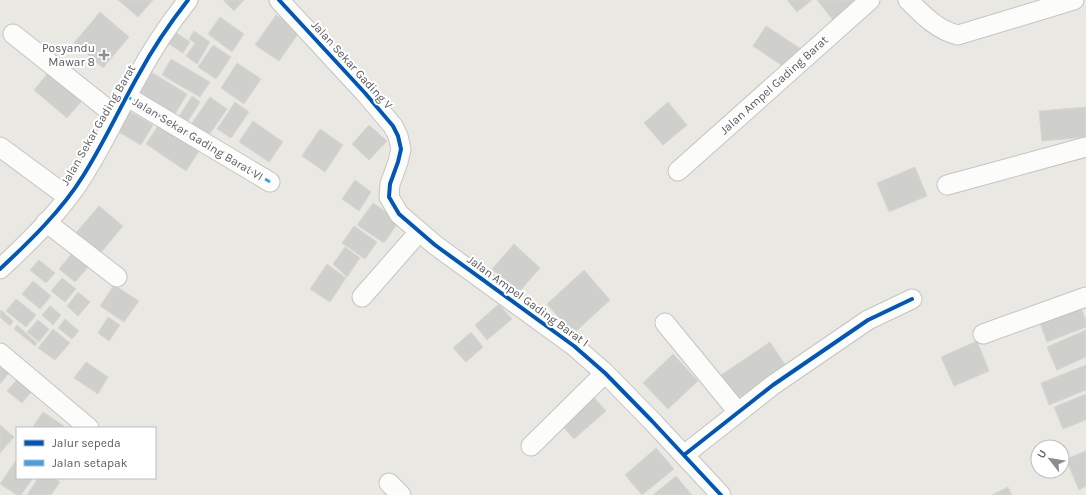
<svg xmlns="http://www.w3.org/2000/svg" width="1086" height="495" font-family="Karla,sans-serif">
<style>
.building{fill:#cfcfcc;stroke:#d7d6d2}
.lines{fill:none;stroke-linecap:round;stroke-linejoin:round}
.street-casing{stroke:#c5c4c4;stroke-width:21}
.street{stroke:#fcfcfb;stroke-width:19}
.quiet{stroke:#42a1e6;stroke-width:3;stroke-dasharray:6 3;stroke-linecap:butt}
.cycleway-casing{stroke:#fff;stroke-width:6}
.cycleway{stroke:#0057b8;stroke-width:4}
.poi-dot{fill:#8c8d8e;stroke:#fff;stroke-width:1.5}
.labels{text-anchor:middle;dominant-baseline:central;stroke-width:4;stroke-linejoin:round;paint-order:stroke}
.poi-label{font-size:12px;fill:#5a5c60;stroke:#fff;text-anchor:end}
.street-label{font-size:12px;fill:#5a5c60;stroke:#fff}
</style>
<rect width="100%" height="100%" fill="#e9e8e3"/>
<path class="building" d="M118,0H153L138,17Z
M223,0H244L234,11Z
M787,0H812L797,12Z
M817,0H856L833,20Z
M100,12L129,37L103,68L74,43Z
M276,15L300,31L279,61L255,45Z
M220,17L244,34L232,52L208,34Z
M766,26L801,49L787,69L753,46Z
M171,29L190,42L183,53L164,41Z
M194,31L210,42L197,64L186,56L195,43L189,39Z
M213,45L231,57L216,79L198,67Z
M171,59L210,82L200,97L162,75Z
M237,63L261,79L244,104L221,88Z
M52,68L86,96L67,118L34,90Z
M146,69L187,94L175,114L134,89Z
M192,96L200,102L186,124L178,118Z
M210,97L227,109L207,138L190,126Z
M235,102L249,112L231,138L217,129Z
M668,102L687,125L663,145L644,123Z
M1086,107V137L1042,141L1039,111Z
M127,110L153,125L141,145L115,130Z
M162,120L202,147L186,171L146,144Z
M253,121L283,142L269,162L239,142Z
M369,125L387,141L369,160L352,144Z
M320,129L343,145L325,172L302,156Z
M915,167L927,196L889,212L877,183Z
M355,180L371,192L359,211L342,199Z
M373,203L399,221L384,243L357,225Z
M99,206L123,226L99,255L74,235Z
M354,226L377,242L365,259L342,243Z
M514,244L540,268L518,293L492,269Z
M345,247L360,258L347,277L333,264Z
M73,252L89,266L75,282L59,269Z
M39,260L55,273L46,283L30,270Z
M327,264L346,278L330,302L310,289Z
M584,270L610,300L573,334L547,304Z
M62,278L76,289L65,302L51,291Z
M33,281L51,296L40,309L22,294Z
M114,285L139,301L124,322L100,306Z
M78,292L90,302L78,316L67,306Z
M16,299L36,315L26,327L6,311Z
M1079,302L1086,321V327L1047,342L1038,318Z
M499,304L512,319L487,340L475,325Z
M50,306L61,315L53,325L42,315Z
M1,310L13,321L10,326L0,317Z
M108,317L120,325L109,341L98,333Z
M65,319L79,331L72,339L58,328Z
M38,320L49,329L39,342L27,332Z
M17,325L37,343L35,346L14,329Z
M53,329L70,343L55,360L38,348Z
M1086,330V357L1057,370L1047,347Z
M471,332L483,347L466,362L453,348Z
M977,341L989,371L954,386L941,357Z
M770,342L786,366L737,399L721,375Z
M673,354L698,381L668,409L643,383Z
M0,357L13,368L0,384Z
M86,362L108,377L98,394L74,378Z
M1086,365V390L1049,405L1041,383Z
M22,374L36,386L22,403L7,391Z
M591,394L606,411L574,439L559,422Z
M1086,394V420L1063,429L1054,407Z
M43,412L64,426L62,428H32Z
M0,425L14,437L0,453Z
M656,448L674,469L642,495L625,475Z
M1086,451V486L1079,490L1066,459Z
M17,459V478H33L21,495H17L0,484Z
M676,476L692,495H653Z
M38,478H54L60,482L51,495H27Z
M1008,487L1012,495H992Z"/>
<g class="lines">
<defs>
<path id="street" d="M279,0L365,93L393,126L398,136L401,149L398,162L390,184L389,197L399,214L435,245L574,346L605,373L652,421L721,495
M908,0C923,15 937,30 958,35L1074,0
M13,34L116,116
M126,96L270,182
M0,147L68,197
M678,171L870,0
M947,185L1086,147
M46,222L117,277
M0,269C30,241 62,210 83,176C104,143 120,107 139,74C153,48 170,23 188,0
M362,297L419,232
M665,323L738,412
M983,334L1086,297
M0,353L89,428
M531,446L605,373
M684,455L773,385L868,320L912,299
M389,483L401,495"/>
</defs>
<use href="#street" class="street-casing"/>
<use href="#street" class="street"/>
<path class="quiet" d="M126,96L270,182"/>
<defs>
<path id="cycleway" d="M279,0L365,93L393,126L398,136L401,149L398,162L390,184L389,197L399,214L435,245L574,346L605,373L652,421L721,495
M0,269C30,241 62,210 83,176C104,143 120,107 139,74C153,48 170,23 188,0
M684,455L773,385L868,320L912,299"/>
</defs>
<use href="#cycleway" class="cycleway-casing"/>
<use href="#cycleway" class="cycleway"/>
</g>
<path class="poi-dot" d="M102 49h4v4h4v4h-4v4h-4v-4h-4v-4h4z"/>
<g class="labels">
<g class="poi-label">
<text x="95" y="48">Posyandu<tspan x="95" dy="14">Mawar 8</tspan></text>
</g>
<g class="street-label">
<text transform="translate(352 65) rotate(48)">Jalan Sekar Gading V</text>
<text transform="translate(774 85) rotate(-42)">Jalan Ampel Gading Barat</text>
<text transform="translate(98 125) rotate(-60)">Jalan Sekar Gading Barat</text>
<text transform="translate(198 139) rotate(31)">Jalan Sekar Gading Barat VI</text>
<text transform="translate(528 301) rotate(36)">Jalan Ampel Gading Barat I</text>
</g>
</g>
<rect x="16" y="427" width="140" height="52" fill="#ffffff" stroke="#bdbebf"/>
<rect x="24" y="440" width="20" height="6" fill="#0057b8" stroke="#bdbebf"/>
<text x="52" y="447" font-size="12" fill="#5a5c60">Jalur sepeda</text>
<rect x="24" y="460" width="20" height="6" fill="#42a1e6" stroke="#bdbebf"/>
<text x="52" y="467" font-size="12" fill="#5a5c60">Jalan setapak</text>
<g transform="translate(1050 459) rotate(301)"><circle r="19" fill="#ffffff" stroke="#bdbebf"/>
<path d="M0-3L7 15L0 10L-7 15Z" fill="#8c8d8e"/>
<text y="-6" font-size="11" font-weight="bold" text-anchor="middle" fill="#5a5c60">U</text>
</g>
</svg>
